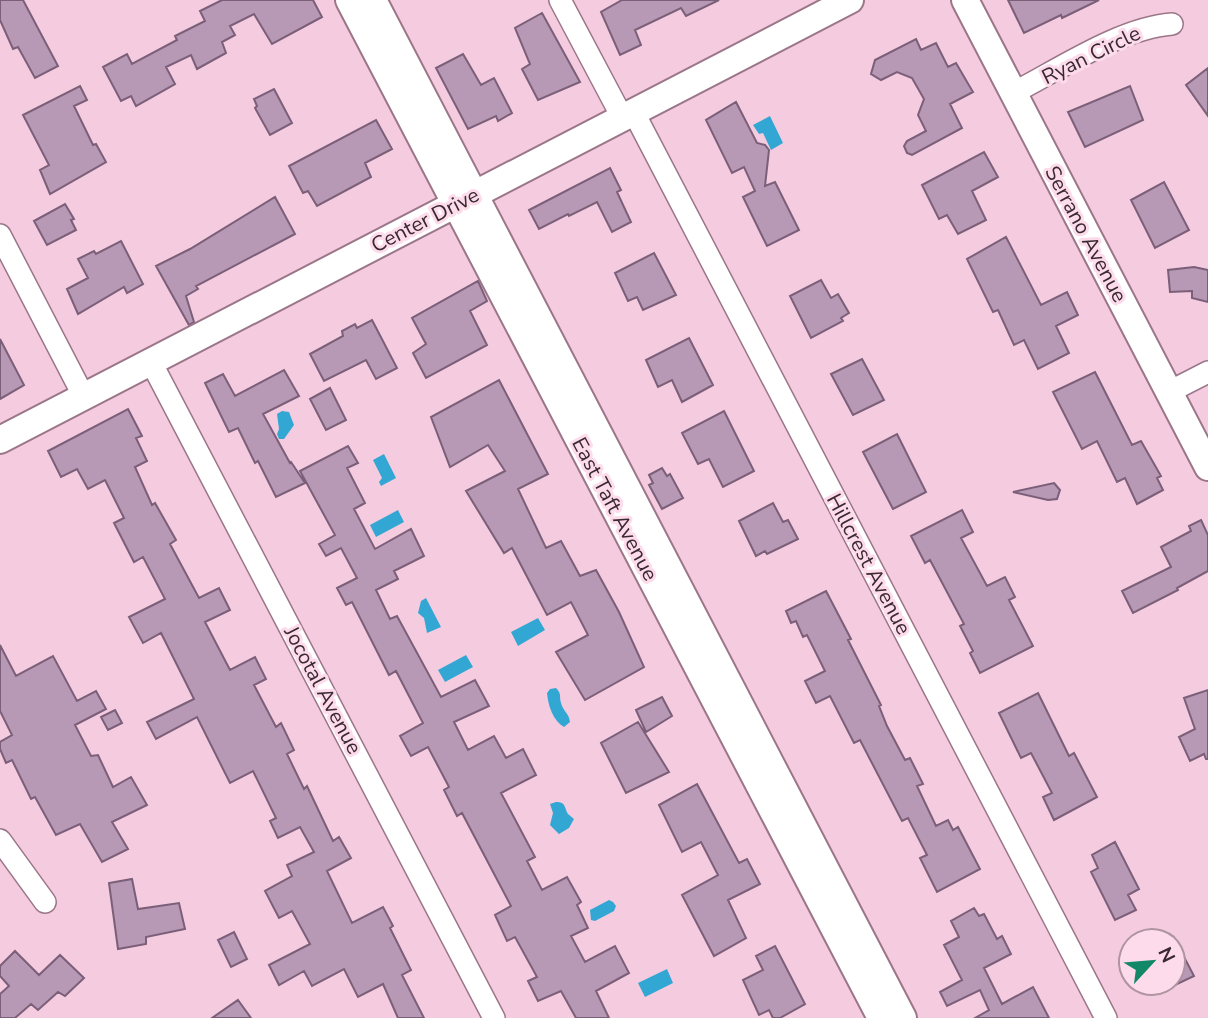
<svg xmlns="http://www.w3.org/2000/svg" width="1208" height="1018" font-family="'Nunito Sans',sans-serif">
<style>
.water{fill:#33a7d3}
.building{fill:#b798b5;stroke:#7b5f79;stroke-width:2}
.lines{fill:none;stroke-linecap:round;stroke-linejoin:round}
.minor-casing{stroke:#9b7688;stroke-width:24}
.tertiary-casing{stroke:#9b7688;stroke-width:30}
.minor{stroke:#fff;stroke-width:21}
.tertiary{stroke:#fff;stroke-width:26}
.labels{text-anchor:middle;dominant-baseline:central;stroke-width:6;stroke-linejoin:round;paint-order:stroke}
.street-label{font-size:21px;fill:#392931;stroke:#fddbeb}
</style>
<rect width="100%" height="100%" fill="#f5cbdf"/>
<path class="water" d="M770,116L783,143L771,150L763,133L759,134L753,125Z
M282,411L289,412L294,425L284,439H279L277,434L279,429L277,414Z
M384,454L396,478L381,486L379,482L382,478L373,460Z
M398,510L404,522L376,537L370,525Z
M426,598L441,627L427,633L424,618L418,613L421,601Z
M538,618L545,630L518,646L511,632Z
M466,655L473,667L445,682L438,670Z
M556,688C562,694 559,696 561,703C563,711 569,713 570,722L564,727C553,721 548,705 547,693L550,689Z
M556,802C566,802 564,807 568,814C570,816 572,817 574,819L569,828L559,834L550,825L553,813L550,804Z
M609,900L613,902L616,906L614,911L595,921L591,920L590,910Z
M667,969L673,983L645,997L638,983Z"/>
<path class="building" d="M0,0H23L58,66L35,78L18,47L13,49L0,20Z
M222,0H313L322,17L272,44L254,14L230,26L235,35L222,42L226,53L197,69L191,55L166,67L175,84L136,106L131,96L121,101L103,67L127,54L132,64L177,40L175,36L205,21L200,11Z
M622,0H719L686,16L681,8L635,30L641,45L620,55L601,12Z
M1008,0H1099L1062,18L1061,15L1024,33Z
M542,13L580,82L538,100L522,69L530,64L515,28Z
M916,39L921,50L936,43L948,67L956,63L973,92L950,104L962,128L912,155L907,153L904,146L907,141L926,131L918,115L924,99L912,78L897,72L881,80L871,74L875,60Z
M463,54L481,85L494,78L512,113L498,121L496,116L468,129L436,68Z
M1208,68V116L1186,85Z
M80,86L87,100L74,106L93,145L96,144L106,162L50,194L40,170L49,165L23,115Z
M1130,86L1143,120L1085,147L1068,112Z
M274,89L292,123L270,135L255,108L257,106L254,99Z
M736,102L757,143L765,145L769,150L765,186L775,182L799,230L767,246L743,197L755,191L744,167L732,173L706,120Z
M376,120L392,149L365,163L371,177L317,206L308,191L303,193L289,166Z
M984,152L998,177L972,191L986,220L958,234L947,215L939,219L922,185Z
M610,168L621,190L617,192L631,222L612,232L597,202L569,216L568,214L539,229L529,210Z
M1164,182L1189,230L1155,248L1131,200Z
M275,197L295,234L196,286L198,289L186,296L194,322L189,325L156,266L190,249Z
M65,204L74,219L71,220L76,230L47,245L34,221Z
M1006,237L1041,305L1067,292L1078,315L1056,326L1069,353L1038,369L1024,340L1014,345L998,310L993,312L967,259Z
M121,241L143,284L127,293L124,287L78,314L67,289L88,278L78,259L94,251L96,254Z
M654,253L676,295L643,310L637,297L628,301L615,273Z
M1194,267L1208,270V302L1192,298V291L1170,292L1168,270Z
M821,280L831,298L838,294L849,313L841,318L843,321L811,338L790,296Z
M478,281L487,301L470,311L487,345L426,378L413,353L426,344L412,318Z
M372,320L397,368L376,379L366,360L324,381L310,354L343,336L342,331L355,324L357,328Z
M689,338L713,385L682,402L672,380L658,387L646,360Z
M0,339L24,385L0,399Z
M862,359L884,400L853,415L831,374Z
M284,370L299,396L263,414L290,463L291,462L305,483L276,497L258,461L255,463L238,428L229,432L205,383L223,374L235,396Z
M1095,372L1132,445L1141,441L1161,476L1157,478L1163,490L1137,504L1125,478L1117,482L1097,441L1082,449L1053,392Z
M499,380L548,474L518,489L546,548L561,541L580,576L596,570L619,612L644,667L585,700L556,652L588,635L571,602L547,615L512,548L504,553L466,491L505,471L488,445L450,467L431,417Z
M330,388L346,420L326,430L310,399Z
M128,409L142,436L136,438L147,461L135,467L152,505L155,503L176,540L170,544L199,598L219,588L230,610L205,622L230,670L255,657L266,679L254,685L276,727L281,723L294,750L287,754L304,789L307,786L333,841L339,837L351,858L327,871L352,923L383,907L393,926L390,928L411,970L402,975L424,1018H398L383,984L358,997L344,969L312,986L304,971L279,985L269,965L310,944L292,911L279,918L265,891L292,876L287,865L314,852L300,827L278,838L270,821L276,818L253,771L230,783L197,717L156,739L147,722L194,699L161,633L143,643L129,617L165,599L143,557L134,562L114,523L124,518L105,480L88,489L77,469L61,477L48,451Z
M724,411L754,471L723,487L709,459L698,464L682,433Z
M897,434L926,492L893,509L863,452Z
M348,446L358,463L347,468L365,503L354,509L375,549L411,529L424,556L394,571L398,579L376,590L390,619L397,616L441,697L475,680L489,706L454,722L468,750L494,736L506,758L523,749L536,775L501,793L535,857L527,861L542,890L567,877L581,902L577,905L588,928L571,936L585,962L615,946L629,973L596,991L609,1018H576L561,991L538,1001L528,981L537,977L515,937L507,941L495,915L511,906L462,813L457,816L444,790L449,787L428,747L411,756L400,736L423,723L396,671L389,675L352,602L346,605L337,588L357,578L341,548L326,556L319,544L335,535L300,471Z
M662,468L667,476L670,474L683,498L662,509L649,485L653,483L649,475Z
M1054,483L1060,490L1057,499L1048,500L1013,492Z
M773,503L783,522L788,520L798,539L767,554L765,551L756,556L739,521Z
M962,510L973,532L961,538L987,586L1005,577L1015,597L1009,600L1033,646L980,673L970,653L973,651L960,626L964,624L930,560L925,563L911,536Z
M1201,520L1208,535V571L1177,588L1178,590L1133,613L1122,591L1171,567L1161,547L1191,531L1189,526Z
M826,591L851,639L848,640L881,705L879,706L887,726L905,760L910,758L923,784L917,786L936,826L948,820L953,830L958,827L980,869L937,892L920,858L927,855L908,818L902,821L860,740L854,743L830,696L816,703L805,681L825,671L807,635L803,637L796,621L791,623L786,611Z
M0,645L16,676L53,656L77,701L96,691L106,709L75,725L91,756L98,755L113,787L131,777L147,805L112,822L128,849L102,862L80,824L56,835L35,797L31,799L12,760L6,763L0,749V742L12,735L0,711Z
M1208,690V759H1206L1204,754L1190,761L1179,737L1195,729L1184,698Z
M1038,693L1069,756L1074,753L1097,797L1054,820L1043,797L1052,793L1031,753L1021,758L999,713Z
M662,697L672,716L646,732L636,710Z
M115,710L122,723L108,730L101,717Z
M638,722L669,772L626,793L601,743Z
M697,784L739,863L747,859L760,884L728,900L746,938L714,956L682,895L718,875L701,842L682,852L659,805Z
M1115,842L1139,889L1128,895L1136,910L1115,920L1091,872L1098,868L1092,855Z
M132,879L138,909L179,903L185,929L146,937V944L118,949L109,883Z
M974,908L979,916L984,914L997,939L1002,936L1011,954L984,968L1002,1004L1033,987L1049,1018H975L989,1010L980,990L947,1006L940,992L962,980L944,945L959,937L951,921Z
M234,932L247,959L231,967L218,940Z
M1173,936L1194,976L1173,986Z
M775,946L805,1004L780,1018H773L769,1010L759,1015L743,980L763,970L756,956Z
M15,951L39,975L60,955L84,978L65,996L58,992L38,1010L31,1004L15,1018H0V994L9,986L0,976V966Z
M238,1000L251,1018H212Z"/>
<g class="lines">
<defs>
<path id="minor" d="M560,0L622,117
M1013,93C1060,69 1120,28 1172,24
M633,111L1106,1018
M0,235L84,397
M151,362L494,1018
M1169,392L1208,372
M0,840L45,902"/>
<path id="tertiary" d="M349,0L881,1018
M373,0L903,1018
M965,0L1208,467
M0,440L850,0"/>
</defs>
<use href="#minor" class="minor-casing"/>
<use href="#tertiary" class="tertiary-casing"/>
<use href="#minor" class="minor"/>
<use href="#tertiary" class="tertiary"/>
</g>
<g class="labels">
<g class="street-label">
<text transform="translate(1091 55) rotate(-26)">Ryan Circle</text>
<text transform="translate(425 220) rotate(-27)">Center Drive</text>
<text transform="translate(1086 234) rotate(62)">Serrano Avenue</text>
<text transform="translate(615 509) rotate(62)">East Taft Avenue</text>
<text transform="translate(869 564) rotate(62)">Hillcrest Avenue</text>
<text transform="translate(323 690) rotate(62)">Jocotal Avenue</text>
</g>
</g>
<g transform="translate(1152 962) rotate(64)"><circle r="33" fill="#fddbeb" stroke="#af94a1" stroke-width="2"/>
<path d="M0-5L12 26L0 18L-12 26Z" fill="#138868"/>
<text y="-10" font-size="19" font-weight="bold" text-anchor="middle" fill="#392931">N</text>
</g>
</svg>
